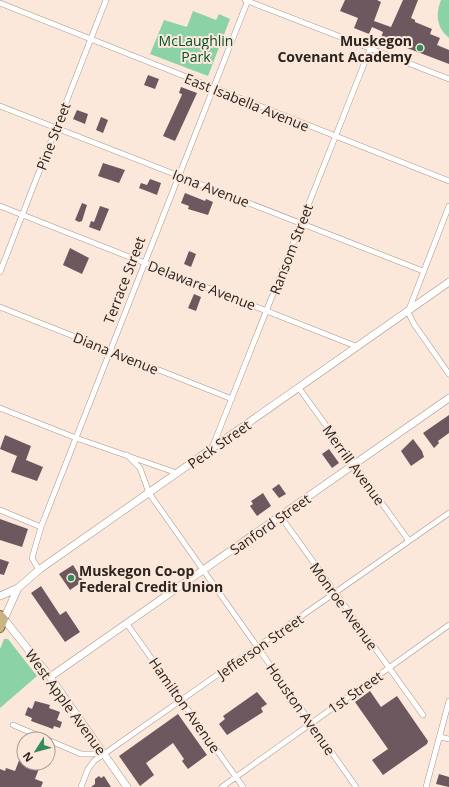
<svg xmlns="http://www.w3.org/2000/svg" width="449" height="787" font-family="'Open Sans',sans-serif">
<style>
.green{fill:#8cd2a7}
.building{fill:#6c585e}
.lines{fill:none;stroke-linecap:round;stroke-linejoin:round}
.street-casing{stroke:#a69487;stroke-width:6}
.secondary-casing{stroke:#a69487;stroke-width:8}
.primary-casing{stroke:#7a622d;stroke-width:10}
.street{stroke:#fff;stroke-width:5}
.secondary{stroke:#fff;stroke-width:7}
.primary{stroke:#c8b585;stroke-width:8}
.poi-dot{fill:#358b5e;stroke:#fce8db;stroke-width:1.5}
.labels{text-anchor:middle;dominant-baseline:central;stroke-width:4;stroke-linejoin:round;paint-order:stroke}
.park-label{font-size:14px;fill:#00502d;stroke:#fce8db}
.poi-label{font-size:14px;font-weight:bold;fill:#2b241f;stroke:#fce8db;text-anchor:end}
.street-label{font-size:14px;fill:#2b241f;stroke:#fce8db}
</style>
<rect width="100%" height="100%" fill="#fce8db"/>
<path class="green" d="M441,0H449V38C437,28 435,15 441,0Z
M193,11L216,20L219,14L230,19L208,76L150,54L164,20L187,27Z
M4,639H8L37,676L0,708V649Z"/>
<path class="building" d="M345,0H377L381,2L374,21L391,27L403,0H418L411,18L415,20V22L432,29L430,34L440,38L437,45L449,50V64L381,38L383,32L372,27L369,34L354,28L358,18L340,11Z
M148,75L159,79L155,89L144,85Z
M181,87L197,93L175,141L163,136L181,97L182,94L179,93Z
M77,110L88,114L85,124L73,119Z
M101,117L108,120L103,133L96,130Z
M103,163L125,170L119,183L98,176Z
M150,179L161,183L157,195L139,188L141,183L147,185Z
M185,193L205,201L206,199L213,202L208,215L188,209L189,206L181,203Z
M82,203L87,205L82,221L79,222L75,220Z
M100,206L109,209L100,231L89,227L91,221L94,222Z
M70,248L89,258L82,274L63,265Z
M189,251L196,254L191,267L184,264Z
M194,294L201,297L196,311L188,308Z
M449,415V433L438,441L439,443L434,448L423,433Z
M5,435L31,446L26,460L43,467L37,481L11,472L17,456L0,449Z
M413,439L422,451L424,457L411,466L401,451Z
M329,449L339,463L332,468L322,454Z
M279,484L286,494L279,498L272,489Z
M263,493L271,506L257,516L250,506L253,504L251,501Z
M0,519L28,529L22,547L0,540Z
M0,559L9,562L4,575L0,574Z
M73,565L83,581L70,590L59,574Z
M41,586L60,615L66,611L80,632L65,642L31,593Z
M370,691L381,707L397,696L428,741L427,744L383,775L372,760L388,749L355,702Z
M257,692L267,704L261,708L263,712L227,735L219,724L225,719L223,716Z
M35,701L50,705L49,708L60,712L57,720L62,722L60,728L54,726L53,729L31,721L32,718L25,715L28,707L32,709Z
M178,714L207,755L188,769L182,761L184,759L173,743L146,763L154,775L140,786L119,756Z
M20,758L24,760V763H32L40,766L35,779L43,782L41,787H0V769L5,771L6,768L15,771Z
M439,774L449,777V787L436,784Z
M99,776L101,778L104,776L111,787H91L95,784V779Z"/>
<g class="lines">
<defs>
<path id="street" d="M245,0L449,79
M0,3L449,181
M0,106L423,271
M0,206L358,347
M449,206L408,312L414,324L449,374
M0,272L106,0
M0,307L232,399
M299,388L409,541
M0,408L76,438L177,473
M212,448L370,49
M127,455L140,468L149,493L356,787
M0,510L41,527
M281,517L423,715
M39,570L32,558L41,527L248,0
M127,624L243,787
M13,725L46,739
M440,737L449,739
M48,740L81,754H104
M81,787L88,769L94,761L449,513
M222,787L449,625
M426,787L449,701"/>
<path id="secondary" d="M0,596L18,588
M50,677L449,398
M127,787L50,677L4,619L18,588L40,569L449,282"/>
<path id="primary" d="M0,615L4,619L0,628"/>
</defs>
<use href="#street" class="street-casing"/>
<use href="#secondary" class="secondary-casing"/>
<use href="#primary" class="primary-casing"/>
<use href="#street" class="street"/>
<use href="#secondary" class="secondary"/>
<use href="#primary" class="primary"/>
</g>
<g class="poi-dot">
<circle cx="420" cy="48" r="4"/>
<circle cx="71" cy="578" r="4"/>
</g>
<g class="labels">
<g class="park-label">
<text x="196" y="40">McLaughlin<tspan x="196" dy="16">Park</tspan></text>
</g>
<g class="poi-label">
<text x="412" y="40">Muskegon<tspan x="412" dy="16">Covenant Academy</tspan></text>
<text x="79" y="570" text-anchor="start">Muskegon Co-op<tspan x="79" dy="16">Federal Credit Union</tspan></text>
</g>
<g class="street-label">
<text transform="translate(247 102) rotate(22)">East Isabella Avenue</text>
<text transform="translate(53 136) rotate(-69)">Pine Street</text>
<text transform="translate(211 188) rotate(21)">Iona Avenue</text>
<text transform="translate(291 249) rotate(-69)">Ransom Street</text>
<text transform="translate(124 280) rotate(-69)">Terrace Street</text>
<text transform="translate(202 285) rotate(21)">Delaware Avenue</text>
<text transform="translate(116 353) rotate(22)">Diana Avenue</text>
<text transform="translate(219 444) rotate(-35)">Peck Street</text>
<text transform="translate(354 465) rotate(54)">Merrill Avenue</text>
<text transform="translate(270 524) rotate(-35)">Sanford Street</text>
<text transform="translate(344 606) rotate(54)">Monroe Avenue</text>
<text transform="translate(260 646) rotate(-35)">Jefferson Street</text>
<text transform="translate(355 692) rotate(-35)">1st Street</text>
<text transform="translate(66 702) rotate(54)">West Apple Avenue</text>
<text transform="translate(185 705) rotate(55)">Hamilton Avenue</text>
<text transform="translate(301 709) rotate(55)">Houston Avenue</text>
</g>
</g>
<g transform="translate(36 751) rotate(234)"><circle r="19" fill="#fce8db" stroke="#a89a90"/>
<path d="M0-3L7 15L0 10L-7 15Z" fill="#358b5e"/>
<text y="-6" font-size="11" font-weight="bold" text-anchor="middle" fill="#2b241f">N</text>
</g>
</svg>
